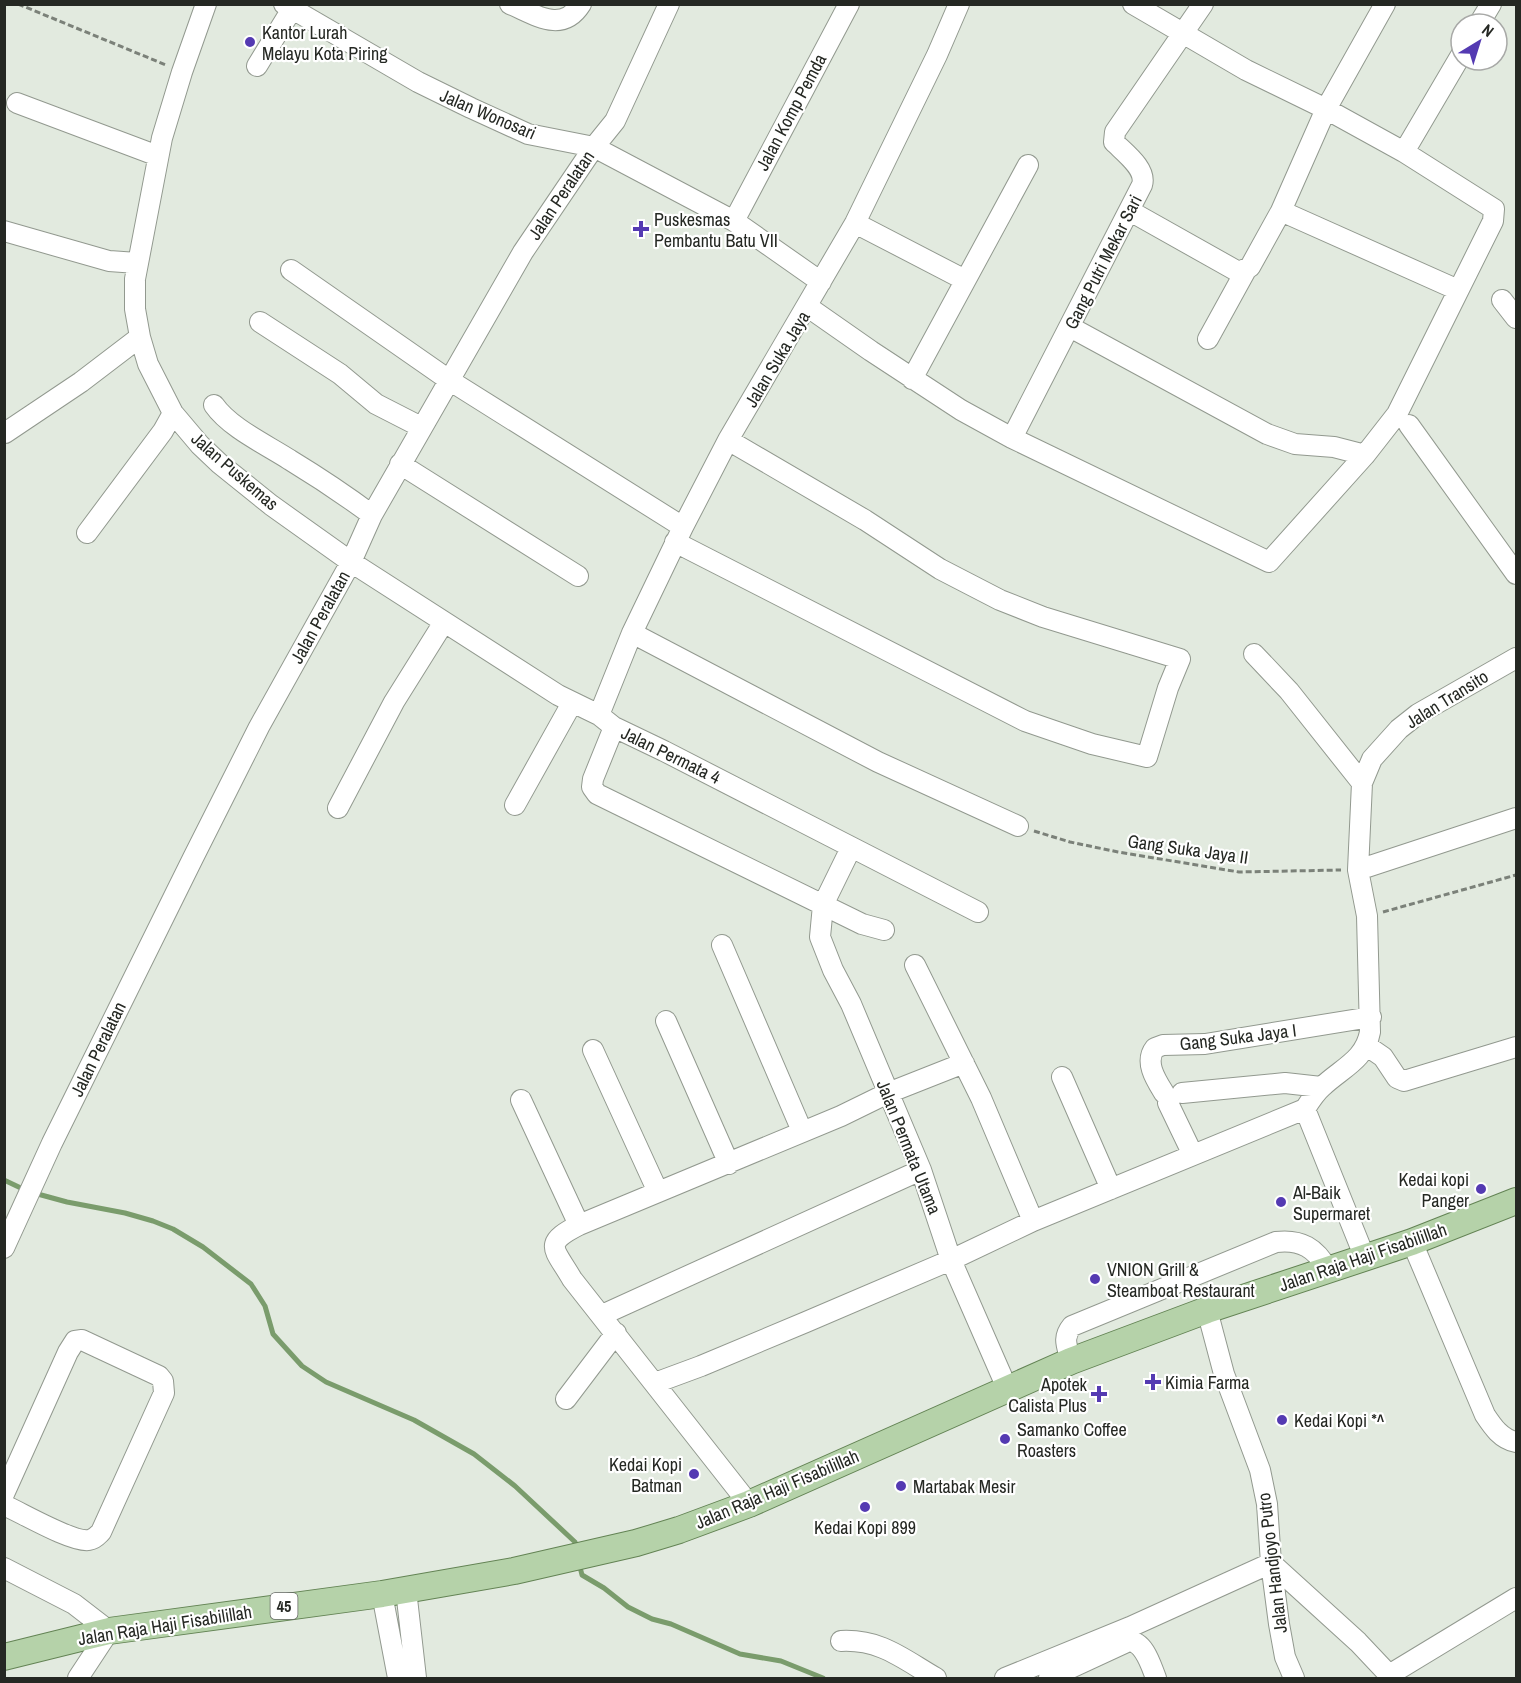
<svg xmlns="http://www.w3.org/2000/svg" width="1521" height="1683" font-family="'Archivo Narrow',sans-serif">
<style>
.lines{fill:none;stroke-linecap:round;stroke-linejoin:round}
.stream{stroke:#7a9c6c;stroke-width:5}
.minor-casing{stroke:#92998f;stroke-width:22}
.major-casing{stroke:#638354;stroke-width:28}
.path{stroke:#7b8179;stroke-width:3;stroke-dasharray:6 3;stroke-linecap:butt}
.minor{stroke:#fff;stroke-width:20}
.major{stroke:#b5d2a9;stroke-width:26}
.poi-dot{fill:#543ab2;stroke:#fff;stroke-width:2}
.labels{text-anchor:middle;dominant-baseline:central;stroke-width:4.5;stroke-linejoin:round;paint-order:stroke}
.shield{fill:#fff;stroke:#666865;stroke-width:1.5}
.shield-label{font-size:16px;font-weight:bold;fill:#252823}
.poi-label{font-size:18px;fill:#252823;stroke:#fff;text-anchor:start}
.street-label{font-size:18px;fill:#252823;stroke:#fff}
</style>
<rect width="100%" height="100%" fill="#e2eadf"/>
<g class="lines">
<path class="stream" d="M4,1180L25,1190
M34,1193L67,1202L125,1213L153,1221L173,1229L203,1247L251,1284L265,1306L273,1334L302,1366L326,1382L414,1420L474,1454L515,1486L575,1542L577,1551
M579,1563L582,1575L604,1588L628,1607L652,1619L671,1624L740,1654L781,1661L823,1678"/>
<defs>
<path id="minor" d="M206,4L182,72L162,138L135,279V309L140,337L148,364L173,413L200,445L220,464L271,505L351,562L558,695L599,715L614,727L664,751L978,912
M284,4L418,82L471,108L528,134L594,147L734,221L821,282
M510,4C536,15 562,34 581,4
M1479,24L1491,4
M257,66L292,9
M17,103L158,156
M1404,152L1461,55
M1130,211L1235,270L1241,271L1250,267L1281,211L1326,109L1385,4
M1281,211L1458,290
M734,221L849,4
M855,223L965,280
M4,231L109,261L137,263
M291,270L449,380L683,527
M1502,300L1516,318
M808,307L871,351L961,410L1012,438L1269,562L1365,455L1397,414L1493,221L1494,209L1404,152L1326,109L1246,70L1133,4
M260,322L340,374L376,404L421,427
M1070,327L1267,434L1295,444L1334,447L1365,455
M1208,339L1246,270
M912,379L1028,165
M214,405C230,428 267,445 290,460C318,477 345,495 372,515
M1409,425L1516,574
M5,433L81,382L140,337
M1012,438L1142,185C1147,169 1125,153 1114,142L1115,132L1203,4
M400,464L578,576
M87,533L163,431L173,413
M675,542L1025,721L1092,744L1147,757L1168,688L1180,659L1043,617L1000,600L940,569L865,520L728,440
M632,633L878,762L1018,826
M1254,654L1289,691L1362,783
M599,715L632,633L683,527L728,440L855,223L937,55L959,4
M614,727L593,779L592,787L597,794L862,924L884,930
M515,805L572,703
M338,808L394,702L444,622
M851,848L823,905L820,937L833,970L851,1004L921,1170L951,1260L1007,1388
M1358,870L1516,818
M722,945L802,1131
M915,965L981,1098L1033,1221
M666,1021L729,1164
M1367,1046L1383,1057L1397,1078L1404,1081L1516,1047
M593,1050L658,1192
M1062,1077L1111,1189
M1164,1093C1156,1080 1144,1062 1155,1048L1163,1045L1205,1044L1371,1017
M1182,1093L1285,1083L1321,1087
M521,1100L579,1225
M1168,1103L1193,1155
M1412,1242L1485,1415C1493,1427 1501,1439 1516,1442
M4,1248L52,1143L193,858L259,727L351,562L372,515L523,252L594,147L615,121L669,4
M1365,1258L1305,1109C1310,1101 1316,1092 1323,1086C1342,1068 1365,1060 1370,1032L1367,916L1358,870L1362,783L1372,759L1399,729L1418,714L1516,658
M1207,1310L1224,1374L1260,1470L1267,1504L1271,1563L1279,1624L1285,1657L1294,1678
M602,1315L921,1170
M1071,1361C1067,1346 1062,1338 1072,1326L1276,1242C1301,1239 1316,1248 1328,1270
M655,1383L701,1366L806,1322L951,1260L1033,1221L1305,1109
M566,1399L616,1333
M4,1494L68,1352L75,1341L82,1340L159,1376L163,1381L164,1393L101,1532C97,1536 95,1539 89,1540C73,1543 22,1513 4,1505
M749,1504L572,1279C554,1248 542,1244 579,1225L841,1116L888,1093L964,1063
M4,1568L74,1604L109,1631L78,1678
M406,1590L416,1678
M382,1594L398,1678
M841,1641C881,1639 903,1659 936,1678
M1389,1675L1516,1598
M1005,1678L1130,1627L1271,1563L1358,1642L1392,1678
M1049,1678L1129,1641C1145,1642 1151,1666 1156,1678"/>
<path id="major" d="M4,1657L109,1631L382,1594L514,1571L636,1543L679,1530L749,1504L1071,1361L1207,1310L1412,1242L1516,1201"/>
</defs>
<use href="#minor" class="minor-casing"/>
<use href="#major" class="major-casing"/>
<path class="path" d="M18,4L166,65
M1034,831L1070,842L1118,852L1239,872L1341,870
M1383,912L1516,875"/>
<use href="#minor" class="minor"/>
<use href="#major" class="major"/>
</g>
<g class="poi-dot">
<circle cx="250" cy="42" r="6"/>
<path d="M638 220h6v6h6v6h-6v6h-6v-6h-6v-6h6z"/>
<circle cx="1481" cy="1189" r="6"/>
<circle cx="1281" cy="1202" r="6"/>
<circle cx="1095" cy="1279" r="6"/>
<path d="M1150 1373h6v6h6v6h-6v6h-6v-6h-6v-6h6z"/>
<path d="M1096 1385h6v6h6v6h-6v6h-6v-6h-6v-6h6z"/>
<circle cx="1282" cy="1420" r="6"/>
<circle cx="1005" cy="1439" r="6"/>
<circle cx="694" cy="1474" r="6"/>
<circle cx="901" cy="1486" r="6"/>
<circle cx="865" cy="1507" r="6"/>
</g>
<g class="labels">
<rect class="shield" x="270.5" y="1593" width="27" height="26" rx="4.5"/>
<g class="shield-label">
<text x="284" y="1606">45</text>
</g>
<g class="poi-label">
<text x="262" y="32">Kantor Lurah<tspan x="262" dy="21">Melayu Kota Piring</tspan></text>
<text x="654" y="219">Puskesmas<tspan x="654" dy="21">Pembantu Batu VII</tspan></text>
<text x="1469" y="1179" text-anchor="end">Kedai kopi<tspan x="1469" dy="21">Panger</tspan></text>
<text x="1293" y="1192">Al-Baik<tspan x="1293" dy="21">Supermaret</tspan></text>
<text x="1107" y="1269">VNION Grill &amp;<tspan x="1107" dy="21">Steamboat Restaurant</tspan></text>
<text x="1165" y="1382">Kimia Farma</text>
<text x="1087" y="1384" text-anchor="end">Apotek<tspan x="1087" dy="21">Calista Plus</tspan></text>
<text x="1294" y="1420">Kedai Kopi *^</text>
<text x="1017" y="1429">Samanko Coffee<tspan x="1017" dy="21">Roasters</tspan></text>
<text x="682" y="1464" text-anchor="end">Kedai Kopi<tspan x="682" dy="21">Batman</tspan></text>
<text x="913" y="1486">Martabak Mesir</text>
<text x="865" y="1527" text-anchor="middle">Kedai Kopi 899</text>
</g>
<g class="street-label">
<text transform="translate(791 112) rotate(-62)">Jalan Komp Pemda</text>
<text transform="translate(488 114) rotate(23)">Jalan Wonosari</text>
<text transform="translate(561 195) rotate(-56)">Jalan Peralatan</text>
<text transform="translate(1103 262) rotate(-63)">Gang Putri Mekar Sari</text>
<text transform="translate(777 359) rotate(-59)">Jalan Suka Jaya</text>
<text transform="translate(235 471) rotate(41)">Jalan Puskemas</text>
<text transform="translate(320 617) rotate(-61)">Jalan Peralatan</text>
<text transform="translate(1447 699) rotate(-32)">Jalan Transito</text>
<text transform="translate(671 755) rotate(26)">Jalan Permata 4</text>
<text transform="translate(1188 849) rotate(8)">Gang Suka Jaya II</text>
<text transform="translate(1238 1037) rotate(-7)">Gang Suka Jaya I</text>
<text transform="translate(98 1049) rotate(-64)">Jalan Peralatan</text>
<text transform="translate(909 1147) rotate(68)">Jalan Permata Utama</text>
<text transform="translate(1363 1257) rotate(-19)">Jalan Raja Haji Fisabilillah</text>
<text transform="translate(777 1489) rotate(-23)">Jalan Raja Haji Fisabilillah</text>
<text transform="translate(1272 1563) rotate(-97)">Jalan Handjoyo Putro</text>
<text transform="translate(165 1625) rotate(-9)">Jalan Raja Haji Fisabilillah</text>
</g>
</g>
<rect width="1521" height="1683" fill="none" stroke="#252823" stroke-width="12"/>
<g transform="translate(1479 42) rotate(38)"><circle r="28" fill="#ffffff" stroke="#a8a9a7" stroke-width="1.5"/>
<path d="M0-4.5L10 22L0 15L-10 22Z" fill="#543ab2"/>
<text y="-9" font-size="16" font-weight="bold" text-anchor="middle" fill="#252823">N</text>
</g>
</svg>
